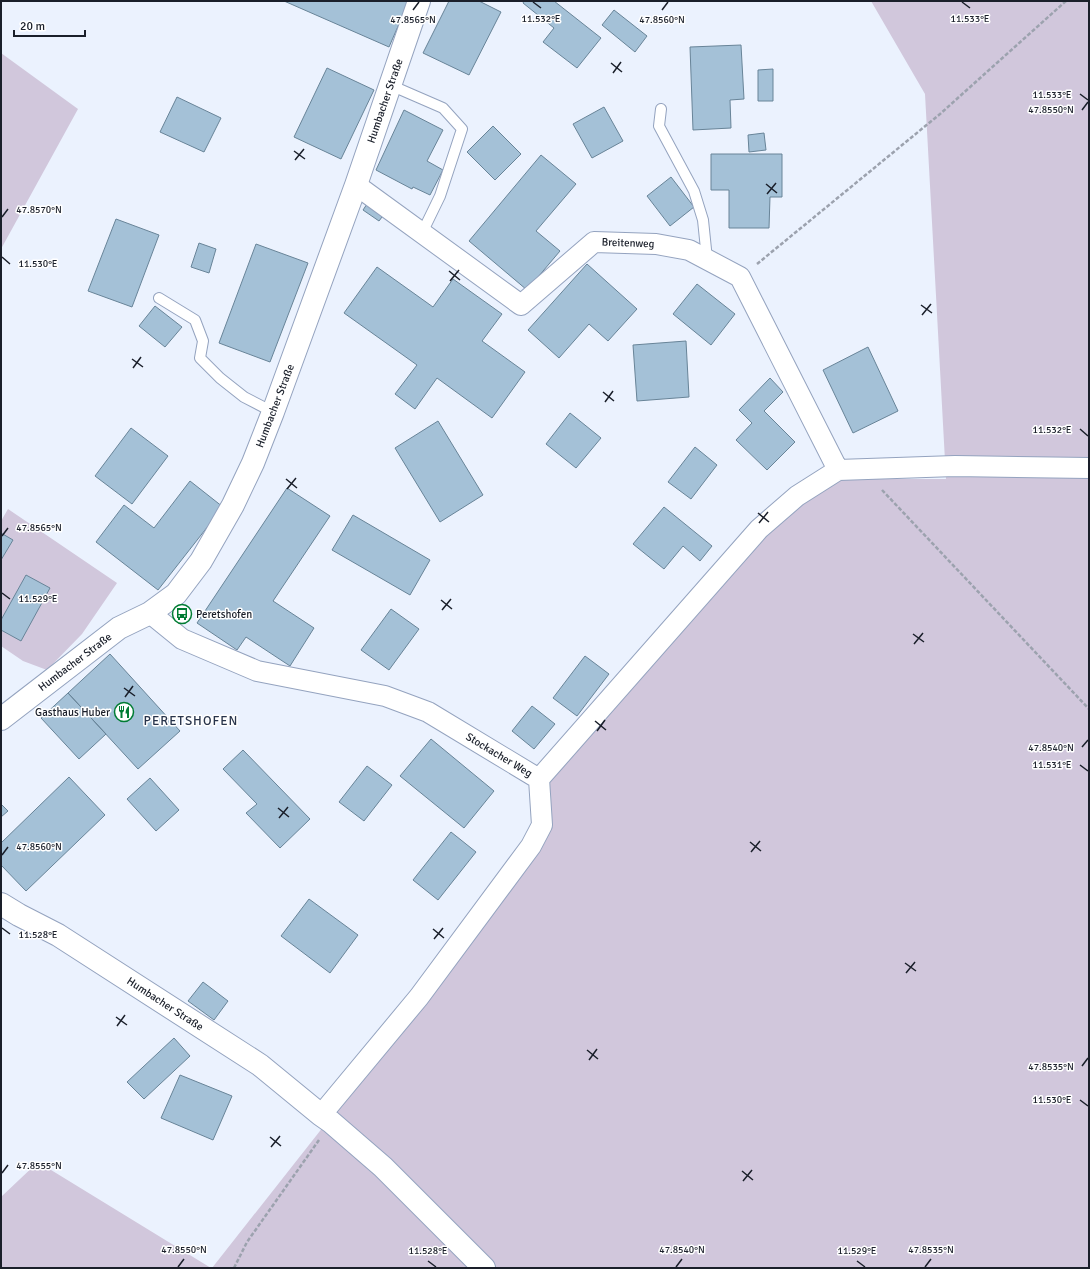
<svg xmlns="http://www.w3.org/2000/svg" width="1090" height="1269" font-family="Signika,sans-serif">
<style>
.green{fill:#d1c7dc}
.building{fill:#a4c1d7;stroke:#688498}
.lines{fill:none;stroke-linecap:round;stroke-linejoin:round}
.lane-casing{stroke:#94a3bf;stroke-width:12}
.street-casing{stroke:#94a3bf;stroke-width:22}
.secondary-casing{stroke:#94a3bf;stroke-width:24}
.path{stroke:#9ca2ae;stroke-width:2.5;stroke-dasharray:4 2;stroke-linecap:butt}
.lane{stroke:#fff;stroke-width:10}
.street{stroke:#fff;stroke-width:20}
.secondary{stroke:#fff;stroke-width:22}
.ticks{fill:none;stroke:#1a1f2a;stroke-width:1.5}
.labels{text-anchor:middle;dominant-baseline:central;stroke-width:3;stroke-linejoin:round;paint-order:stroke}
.street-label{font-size:11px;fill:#1a1f2a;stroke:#fff}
.poi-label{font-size:11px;fill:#1a1f2a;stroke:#fff;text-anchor:start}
.quarter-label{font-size:13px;letter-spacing:1px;fill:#28344b;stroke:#fff}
.ticks-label{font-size:10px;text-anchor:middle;fill:#1a1f2a;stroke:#fff;stroke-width:3;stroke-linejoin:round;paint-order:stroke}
</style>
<rect width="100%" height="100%" fill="#ebf2fe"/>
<path class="green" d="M871,1H1089V1268H212L538,854L551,827L548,781L767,535L804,499L839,479H946L925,94Z
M1,53L78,109L1,249Z
M8,509L117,583L82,634L47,670L23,661L1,646V521Z
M38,1162L211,1268H1V1197Z"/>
<path class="building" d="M284,1H409L389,47Z
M449,1H479L501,12L469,75L423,53Z
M524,1H554L601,38L577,68L543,42L554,28L523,3Z
M614,10L647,36L635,52L602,25Z
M741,45L744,99L730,100L731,128L693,130L690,47Z
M327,68L374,90L341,159L294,137Z
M773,69V101H758V70Z
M177,97L221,118L204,152L160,132Z
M604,107L623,141L592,158L573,124Z
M404,110L443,130L427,161L443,170L430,195L413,187L412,189L376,170Z
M493,126L521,154L495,180L467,152Z
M764,133L766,150L749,152L748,135Z
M711,154H782V197H770L769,228H729V190H711Z
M541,155L576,184L536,231L560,251L527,290L469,241Z
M671,177L694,207L670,226L647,196Z
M369,201L385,213L379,221L363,210Z
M116,219L159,235L132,307L88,291Z
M199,243L216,249L209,273L191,267Z
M256,244L308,263L270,362L219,343Z
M587,264L637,309L608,341L589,324L559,358L528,330Z
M377,267L433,307L453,279L502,314L482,341L525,372L492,418L437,378L415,409L395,394L417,365L344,313Z
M697,284L735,314L711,345L673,314Z
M155,306L182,327L165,347L139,326Z
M686,341L689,397L637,401L633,345Z
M868,347L898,411L853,433L823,370Z
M770,378L783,392L764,411L795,442L767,470L736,440L752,423L739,410Z
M570,413L601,438L576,468L546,444Z
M438,421L483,495L440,522L395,448Z
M131,428L168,456L132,504L95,476Z
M695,447L717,465L691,499L668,482Z
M190,481L223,507L158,590L96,542L124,505L154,528Z
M287,488L330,516L273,601L314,628L290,666L246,637L237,650L197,623Z
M664,507L712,546L700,561L683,546L664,569L633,544Z
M353,515L430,560L410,595L332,550Z
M1,533L13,540L1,560Z
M26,575L50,588L21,641L1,630V620Z
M391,609L419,629L389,670L361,650Z
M110,654L180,731L138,769L68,693Z
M585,656L609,674L577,716L553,698Z
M68,693L106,734L79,759L41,718Z
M532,706L555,724L534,749L512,731Z
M431,739L494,791L464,828L400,776Z
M243,750L310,819L280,848L246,813L257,804L223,769Z
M367,766L392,785L364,821L339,802Z
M69,777L105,815L26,891L1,865V843Z
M150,778L179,810L156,831L127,799Z
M1,804L8,811L1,817Z
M451,832L476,852L438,900L413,880Z
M309,899L358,935L330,973L281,936Z
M203,982L228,1001L214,1020L188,1001Z
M174,1038L190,1056L144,1099L127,1082Z
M180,1075L232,1096L213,1140L161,1118Z"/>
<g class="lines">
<defs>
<path id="lane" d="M390,85L443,108L462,129L440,196L422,233
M661,109L659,126L694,191L703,220L707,259
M159,298L195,320L203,341L200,358L220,378L244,397L273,412"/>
<path id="street" d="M356,185L521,305L594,242L656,244L689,250L740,277L838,470
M838,470L955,466L1089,468
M150,613L182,639L257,671L385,696L428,712L539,779
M539,779L759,529L797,496L838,470
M321,1115L419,997L531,846L542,825L539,779"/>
<path id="secondary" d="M1,719L119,628L150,613L176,594L201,561L233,505L253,463L273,412L356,185L419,1
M1,904L19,915L58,935L260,1065L321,1115L331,1122L383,1167L484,1268"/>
</defs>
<use href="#lane" class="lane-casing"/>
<use href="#street" class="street-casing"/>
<use href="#secondary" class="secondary-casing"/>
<path class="path" d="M757,264L940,114L1066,1
M882,490L1089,709
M234,1268L247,1242L319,1140"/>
<use href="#lane" class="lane"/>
<use href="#street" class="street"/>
<use href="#secondary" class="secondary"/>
</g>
<path class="ticks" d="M533,2L541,8M962,2L970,8M413,10L419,2M662,10L668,2M611,63L622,72M613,73L621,62M1080,94L1088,100M1082,110L1088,102M294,151L305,159M295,160L304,149M766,184L777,193M767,194L776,183M2,217L8,209M2,257L10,264M449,271L460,280M450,281L459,270M921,305L932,313M922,315L931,304M132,359L143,367M133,368L141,357M603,392L614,401M605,402L613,391M1080,429L1088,436M286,479L297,488M287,489L296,478M758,513L769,522M759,523L768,512M2,536L8,528M2,593L10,599M441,600L452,609M442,610L451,599M913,634L924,642M914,644L923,633M124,688L135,696M125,697L133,686M595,721L606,730M597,731L605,720M1082,747L1088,740M1080,765L1088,771M278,808L289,817M279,818L288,807M750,842L761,851M751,852L760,841M2,855L8,847M2,928L10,934M433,929L444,938M434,939L443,928M905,963L916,971M906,973L915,962M116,1017L127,1025M117,1026L125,1015M587,1050L598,1059M589,1060L597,1049M1082,1066L1088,1058M1080,1100L1088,1106M270,1137L281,1146M271,1147L280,1136M742,1171L753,1180M2,1173L8,1165M743,1181L752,1170M428,1261L436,1267M857,1261L865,1267M178,1267L184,1259M676,1267L682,1259M925,1267L931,1259"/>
<defs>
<symbol id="bus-ring" viewBox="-11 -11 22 22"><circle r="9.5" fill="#fff" stroke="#017c33" stroke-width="1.5"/><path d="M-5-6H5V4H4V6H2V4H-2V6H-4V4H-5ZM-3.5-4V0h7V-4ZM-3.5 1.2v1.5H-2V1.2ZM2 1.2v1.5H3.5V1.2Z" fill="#017c33"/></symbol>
<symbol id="restaurant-ring" viewBox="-11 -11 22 22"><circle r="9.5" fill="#fff" stroke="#017c33" stroke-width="1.5"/><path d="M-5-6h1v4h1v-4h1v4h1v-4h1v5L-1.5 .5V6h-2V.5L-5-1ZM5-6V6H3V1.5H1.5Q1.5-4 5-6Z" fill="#017c33"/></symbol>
</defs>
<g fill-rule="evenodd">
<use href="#bus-ring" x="171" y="603" width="22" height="22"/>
<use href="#restaurant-ring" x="113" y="701" width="22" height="22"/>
</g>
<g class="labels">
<g class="street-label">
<text transform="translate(385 101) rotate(-71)">Humbacher Straße</text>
<text transform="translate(628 243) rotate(2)">Breitenweg</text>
<text transform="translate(275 406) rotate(-69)">Humbacher Straße</text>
<text transform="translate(75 662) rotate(-37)">Humbacher Straße</text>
<text transform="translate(499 755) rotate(31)">Stockacher Weg</text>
<text transform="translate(165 1004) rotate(33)">Humbacher Straße</text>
</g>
<g class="poi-label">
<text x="196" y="614">Peretshofen</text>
<text x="110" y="712" text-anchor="end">Gasthaus Huber</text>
</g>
<g class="quarter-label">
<text x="191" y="721">PERETSHOFEN</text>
</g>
</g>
<g class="ticks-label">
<text x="541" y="22">11.532°E</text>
<text x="970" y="22">11.533°E</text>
<text x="413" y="23">47.8565°N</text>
<text x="662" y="23">47.8560°N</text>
<text x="1052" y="98">11.533°E</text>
<text x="1051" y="113">47.8550°N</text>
<text x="39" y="213">47.8570°N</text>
<text x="38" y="267">11.530°E</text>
<text x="1052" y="433">11.532°E</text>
<text x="39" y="531">47.8565°N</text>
<text x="38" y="602">11.529°E</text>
<text x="1051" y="751">47.8540°N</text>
<text x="1052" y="768">11.531°E</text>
<text x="39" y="850">47.8560°N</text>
<text x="38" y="938">11.528°E</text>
<text x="1051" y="1070">47.8535°N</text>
<text x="1052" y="1103">11.530°E</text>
<text x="39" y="1169">47.8555°N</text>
<text x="184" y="1253">47.8550°N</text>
<text x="682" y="1253">47.8540°N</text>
<text x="931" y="1253">47.8535°N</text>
<text x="428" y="1254">11.528°E</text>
<text x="857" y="1254">11.529°E</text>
</g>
<rect width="1090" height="1269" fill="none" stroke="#1a1f2a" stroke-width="4"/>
<path d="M14 30v6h71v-6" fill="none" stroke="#1a1f2a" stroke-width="2"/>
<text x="20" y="30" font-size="12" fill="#1a1f2a" stroke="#ffffff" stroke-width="3" paint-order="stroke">20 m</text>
</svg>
